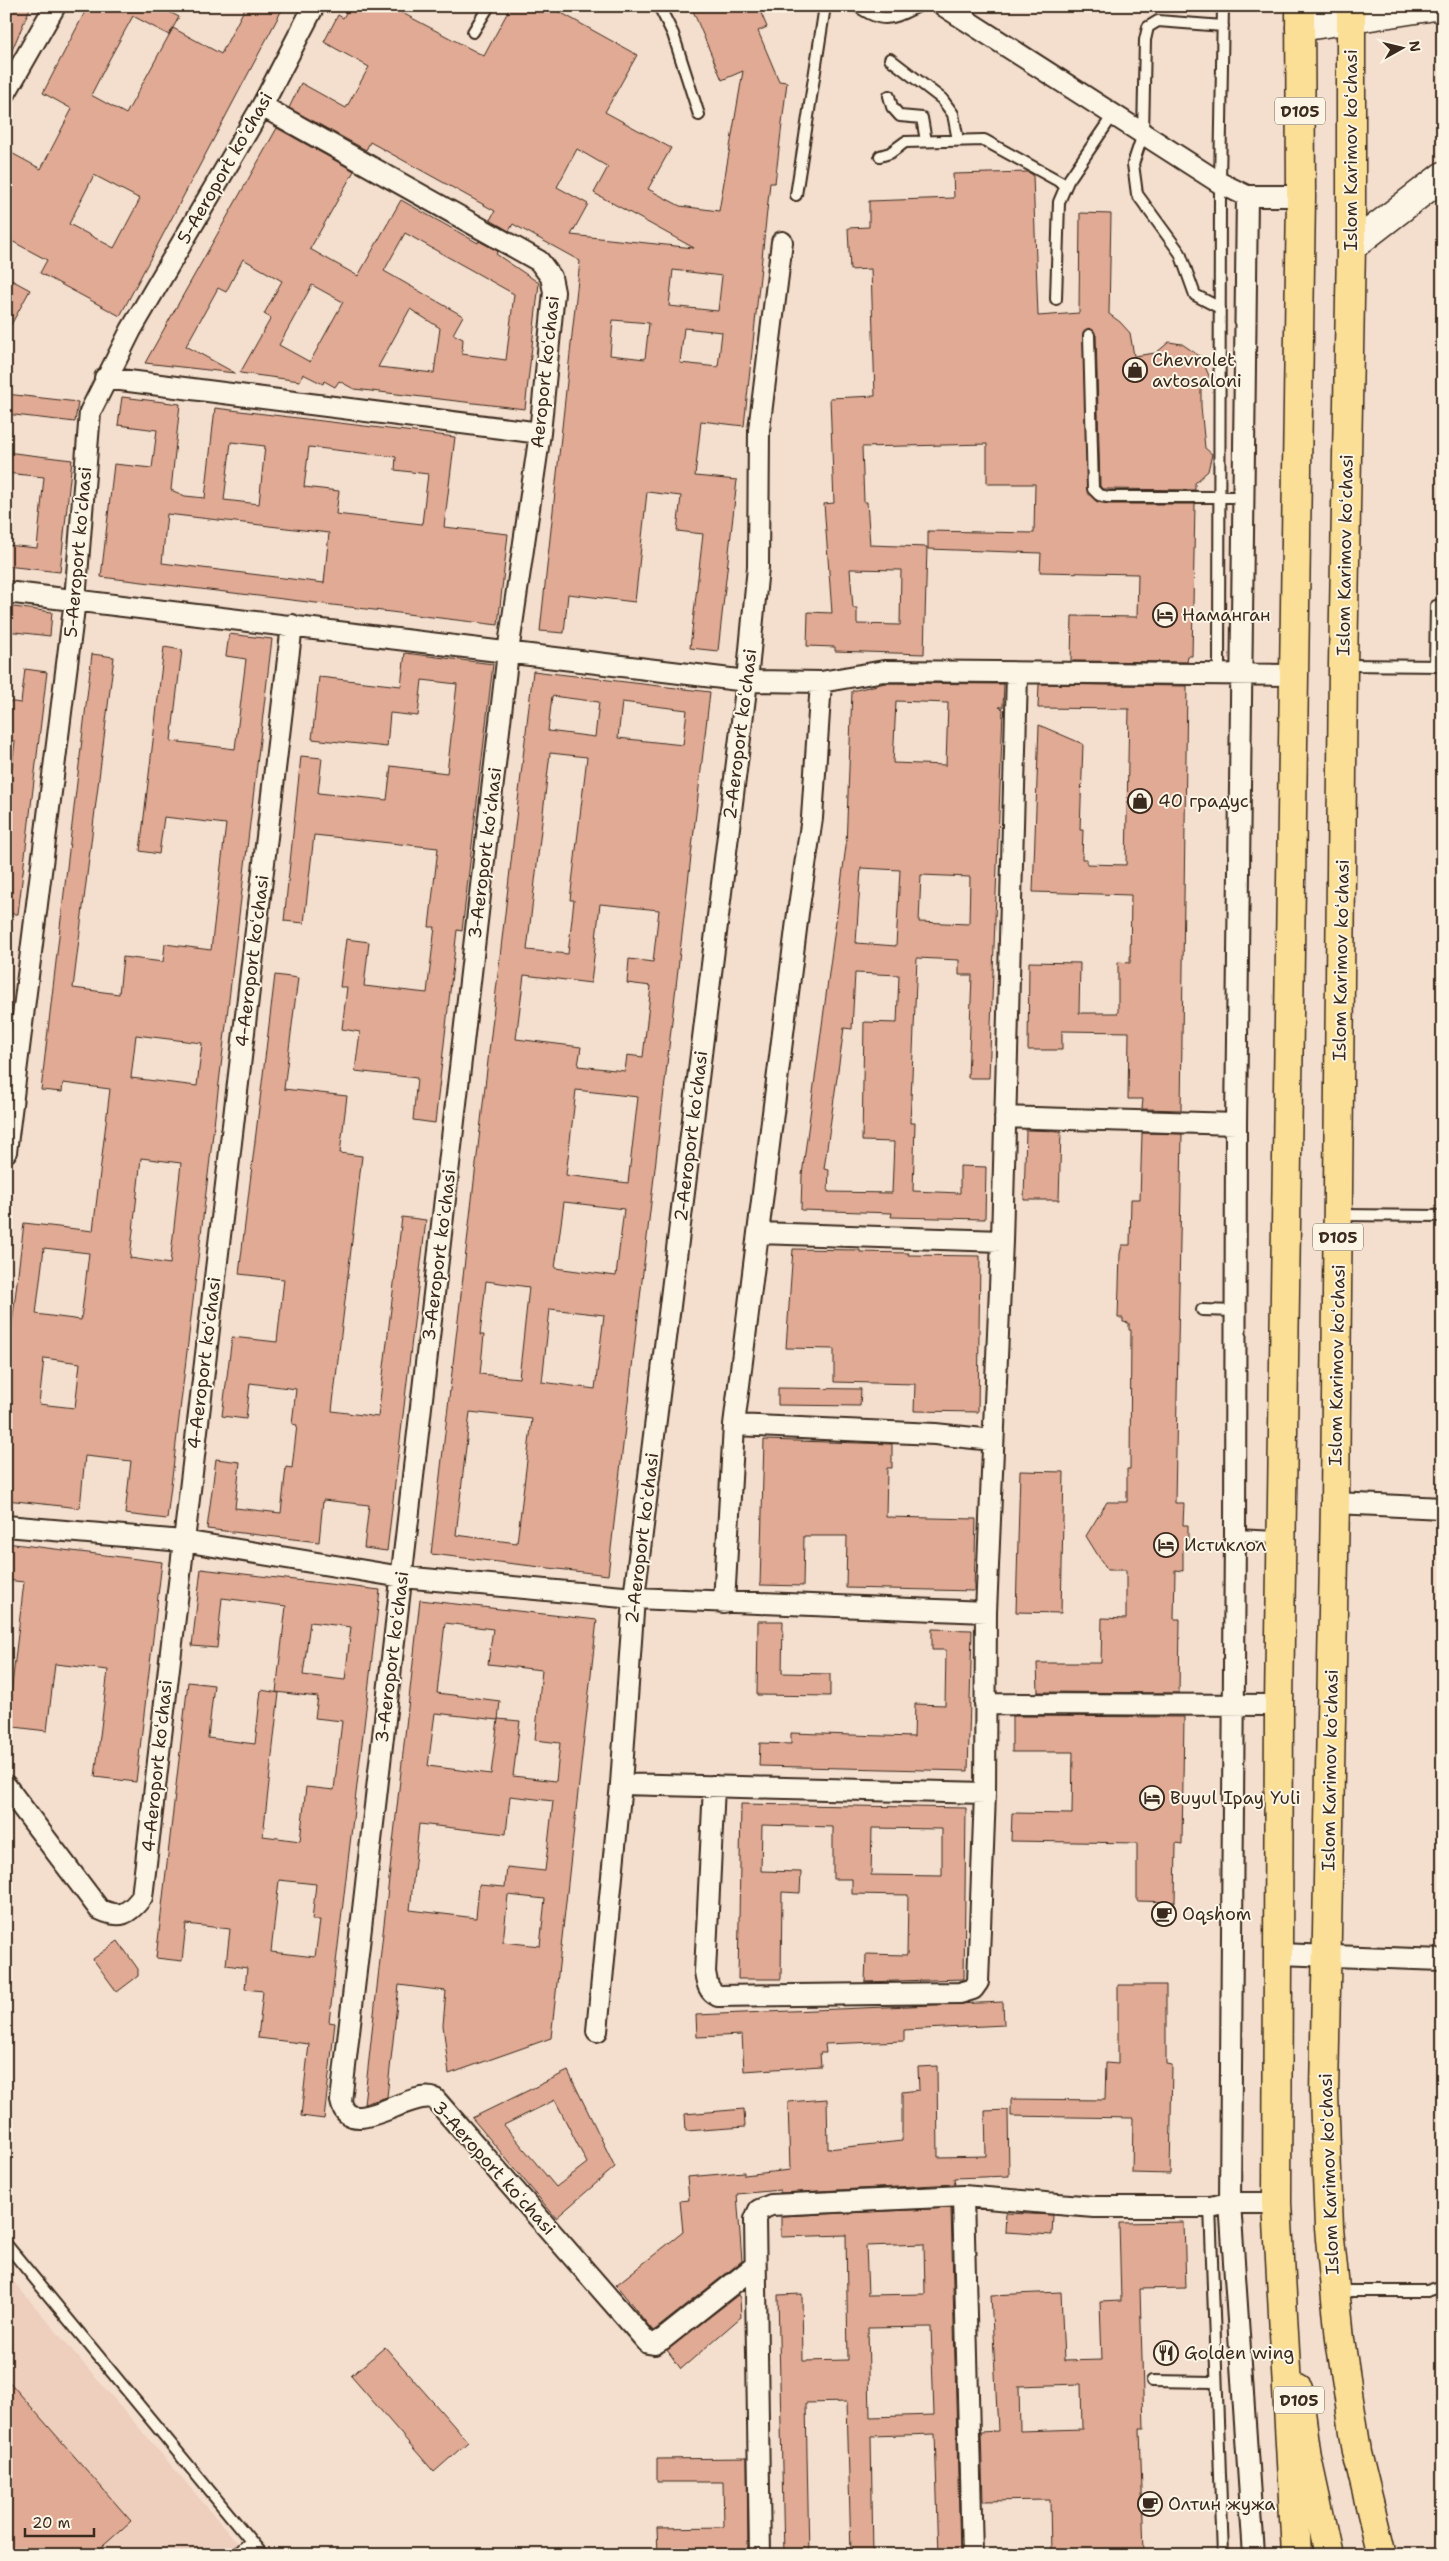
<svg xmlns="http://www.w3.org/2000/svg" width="1449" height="2561" font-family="'Shantell Sans',sans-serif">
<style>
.built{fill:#eecebc}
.building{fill:#e0aa94;stroke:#3b2a1e;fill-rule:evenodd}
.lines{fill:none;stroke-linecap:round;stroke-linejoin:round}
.lane-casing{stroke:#3b2a1e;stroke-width:14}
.street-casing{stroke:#3b2a1e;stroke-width:24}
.secondary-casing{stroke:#3b2a1e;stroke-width:31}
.primary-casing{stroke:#3b2a1e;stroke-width:31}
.highway-casing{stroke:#3b2a1e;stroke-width:31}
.lane{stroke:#fcf5e5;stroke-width:10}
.street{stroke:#fcf5e5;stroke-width:20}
.secondary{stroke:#fcf5e5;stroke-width:28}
.primary{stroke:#fbdf96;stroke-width:28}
.highway{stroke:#fbdf96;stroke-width:28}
.labels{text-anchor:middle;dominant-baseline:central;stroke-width:4;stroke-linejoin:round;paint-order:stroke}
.shield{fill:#fcf5e5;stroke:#75675a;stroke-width:1}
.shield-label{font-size:16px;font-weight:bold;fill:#3b2a1e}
.street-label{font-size:18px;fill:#3b2a1e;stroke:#fcf5e5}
.poi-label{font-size:18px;fill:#3b2a1e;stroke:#fcf5e5;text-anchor:start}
</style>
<rect width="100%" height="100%" fill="#f4decd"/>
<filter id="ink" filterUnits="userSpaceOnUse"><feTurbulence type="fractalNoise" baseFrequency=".02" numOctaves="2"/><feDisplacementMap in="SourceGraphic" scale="10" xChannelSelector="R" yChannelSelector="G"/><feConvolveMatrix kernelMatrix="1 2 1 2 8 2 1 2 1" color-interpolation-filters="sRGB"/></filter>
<g filter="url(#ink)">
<path class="built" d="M6,2273L248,2555H6Z"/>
<path class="building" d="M6,6H31L6,64Z
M88,6H158L179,17L169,35L133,16L110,58L91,95L126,114L173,28L221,54L246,6H284L120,316L40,273L47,260L6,238V150L41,169L72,109L43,93ZM94,175L140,199L114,248L69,224Z
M350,6H389L484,56L511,6H549L637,55L605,112L671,148L648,189L680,206L719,211L743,71L722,80L691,6H758L767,27L758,31L779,81L787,82L775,183H770L744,426L701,421L695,476L737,480L718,651L690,648L703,534L677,531L681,496L647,492L635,602L568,594L564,633L540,631L580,261L513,224L509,231L490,220L495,211L370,142L366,150L289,108L301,83L346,108L369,67L324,42L338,15L343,18ZM577,149L608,167L594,193L694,248L571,235L588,204L557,187ZM673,270L722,276L718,311L669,306ZM613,320L649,323L645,359L610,355ZM684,328L722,332L718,367L680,363Z
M277,128L354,171L310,249L358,276L401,200L478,243L479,241L498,251L496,254L539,283L525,409L354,389L339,381L335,387L324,381L323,384L303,374L300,381L240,373L271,318L264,314L282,281L243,259L226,292L218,288L186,346L235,373L145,363ZM405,233L514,294L506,360L462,354L463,339L453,334L463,316L384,271ZM312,285L343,302L310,362L279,345ZM410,309L440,328L434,373L378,367Z
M1028,172L1033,175L1038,316L1079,313L1080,213L1111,214L1109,314L1120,322L1130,333L1134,356L1156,353L1169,342L1182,344L1201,357L1212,383L1201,386V406L1205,448L1212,454L1208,471L1195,483V490L1102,489L1100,486L1096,335L1089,328L1083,332L1088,493L1097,502L1108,504H1195L1192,656H1188L1187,662L1071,661L1072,616L1137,617L1138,574L1040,572L1041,553L928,549V531L1034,533L1035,484H987V444L862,447L864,502H867L870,545L927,547L924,654L835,651V647L807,646L808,612L832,613L824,504L834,503L830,398L875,396L871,269L850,270L848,228L869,227V201L954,198L953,174ZM850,569L901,570L900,625L857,624V608H853Z
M6,277L30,290L6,334Z
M6,394L78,402L75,422L6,414Z
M122,397L180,404L171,490L185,496L205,498L215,408L455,437L444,527L508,534L498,625L101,577L114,464L152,468L157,430L118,425ZM231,442L265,446L259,504L224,500ZM309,447L396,457L395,470L428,474L422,524L336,514L339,491L304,487ZM167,514L329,533L324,583L162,563Z
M6,452L72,460L60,572L6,566V545L37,548L44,477L6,473Z
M6,606L52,612L50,636L6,631Z
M229,634L272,639L167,1519L125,1514L131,1461L85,1456L80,1508L6,1500V1375L24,1223L93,1231L110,1089L63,1083L62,1092L41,1090L92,654L114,657L73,988L119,994L123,957L163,962L165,944L211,950L226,824L164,817L159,854L140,851L164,647L182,650L171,741L235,749L246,659L226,656ZM136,1035L202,1043L197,1086L131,1078ZM141,1158L181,1163L170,1264L130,1258ZM44,1248L89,1253L81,1320L36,1314ZM44,1358L80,1363L75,1408L39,1404Z
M405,653L493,664L462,931L457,930L435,1123L413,1120L417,1078L355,1071L360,1032L342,1029L347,987H340L346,939L369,942L364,986L427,993L435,927H429L438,848L314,835L304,923L284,921L301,756L322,758L318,793L387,800L391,766L447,773L457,684L422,680L418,716L390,713L387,747L312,739L319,677L401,686Z
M25,669L47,672L18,914H6V817L15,741L6,740V701L21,703Z
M533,671L710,692L608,1575L431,1554ZM552,696L599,702L595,737L548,731ZM622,702L687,710L683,745L618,738ZM550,753L587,757L570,900H574L568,954L527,950ZM600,904L659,910L653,962L629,959L627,983L651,986L643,1057L627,1055L625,1071L578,1066L581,1047L516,1039L524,975L591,983ZM576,1090L638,1097L628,1183L566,1175ZM564,1202L624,1209L616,1276L555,1268ZM486,1281L529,1287L519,1378L480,1374L484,1335H480ZM550,1309L604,1315L595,1389L542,1382ZM470,1412L532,1419L517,1543L456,1535Z
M885,683L1004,684L1003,707H999L1003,709L989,1078H968L972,975H959V960L917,958L910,1123H915L913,1191L960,1193V1166L986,1167L985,1219L891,1217L892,1213L801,1210L802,1175L846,846L852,691ZM896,701L948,703L946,765L893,763ZM861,868L900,870L896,946L856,943ZM921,875L970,877L969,924L919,922ZM855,973L899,975L897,1023L864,1022L862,1141L894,1142L892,1193L828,1192L829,1170L824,1169L844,1028L852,1029Z
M1039,684L1187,686L1181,1110L1142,1109L1143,1099H1128L1129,1032L1062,1031V1050H1028L1029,962L1080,963L1079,1013H1118V962L1130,963L1131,895L1033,892L1039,725L1083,744L1080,830H1083L1082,859H1087V864L1126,865L1129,709L1038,708Z
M275,975L298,978L284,1089L347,1096L340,1153L362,1156L332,1411L378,1417L402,1217L426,1220L387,1551L364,1548L369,1505L323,1500L319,1542L207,1529L216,1459L240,1462L235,1508L281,1513L286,1467L292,1468L297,1425L292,1424L296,1389L250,1383L246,1419L222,1416L232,1337L277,1342L284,1279L239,1274Z
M1026,1130L1061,1131L1059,1200H1024Z
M1142,1133L1182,1134L1175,1503H1184L1183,1525H1188V1550L1183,1549V1571L1175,1570L1174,1619H1180L1179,1693L1038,1692L1037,1663H1101L1102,1618L1126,1619V1570H1107L1086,1536L1107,1502H1127V1469H1130L1131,1330H1129V1323L1123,1322V1318H1118L1120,1254L1122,1245H1130L1131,1199H1140Z
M793,1249L860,1250V1252L909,1253L908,1255L980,1256L978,1412L914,1411L915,1384L834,1382V1349L786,1348Z
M778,1388L861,1389L860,1406L778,1405Z
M764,1440L892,1444V1468H887L886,1517L976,1519L974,1591L846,1588L847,1536H804L803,1586L760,1585Z
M1020,1471L1064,1472L1061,1613L1016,1612Z
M6,1543L162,1562L136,1782L95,1777L108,1670L55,1664L47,1731L6,1726V1703H10L24,1582L6,1580Z
M201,1569L380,1590L329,2022L335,2023L324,2119L301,2116L309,2044L258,2038L263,1991L245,1989L247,1968L226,1965L230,1929L186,1924L182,1961L156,1958L188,1682L214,1685L208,1738L255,1744L261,1690L279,1693L263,1836L300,1841L306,1787L334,1790L342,1721L315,1718L318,1697L276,1692L286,1606L222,1598L217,1648L192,1646ZM310,1622L351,1627L345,1680L303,1675ZM279,1880L316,1884L312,1920H320L315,1957L271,1952Z
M420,1600L597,1620L591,1674L551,2038L449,2074L443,2025L446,1991L399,1985L387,2097L364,2104ZM445,1623L493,1629L488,1664L542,1670L535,1740L560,1743L556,1781L513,1776L520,1721L498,1719L491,1774L428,1766L435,1713L498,1720L500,1701L437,1693ZM510,1796L553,1801L545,1871L507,1867L505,1887L479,1885L476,1918L410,1910L419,1824L506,1834ZM508,1895L545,1899L540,1946L503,1942Z
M758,1621H783L782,1673L830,1674V1696L757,1695Z
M932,1629L972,1630L968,1771L759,1766L760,1743L791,1744V1733L914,1737L915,1704L945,1705L946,1650H932Z
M1012,1716L1184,1717L1182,1844L1176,1843L1175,1902L1137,1901V1843L1011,1841L1012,1813L1072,1814L1073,1752H1012Z
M741,1804L966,1808L964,1979L865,1982L866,1954L907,1955L908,1895L852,1894V1879H833V1827L762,1825L761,1871L801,1872L800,1893L782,1892L781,1979H738ZM872,1828L942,1829V1876L871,1875Z
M118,1941L138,1969V1976L117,1992L93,1959Z
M1118,1985H1166V2064L1172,2065L1170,2174L1132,2173L1133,2118L1011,2116V2099L1105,2100L1106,2063L1118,2064Z
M1003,2002L1004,2025L904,2030V2041L825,2044L826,2053H820L821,2066L744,2071L742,2035L697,2037L696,2015Z
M937,2066L938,2157L986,2156L985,2111L1008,2110L1009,2176L954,2178L955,2184L780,2193V2190L737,2194L742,2261L656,2329L653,2331L616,2285L683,2232L680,2201L689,2200L687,2177L744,2172V2175L790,2170L788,2102L827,2099L828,2149L902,2141V2092L919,2090L918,2067Z
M568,2071L615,2167L556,2218L472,2118ZM555,2100L587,2163L556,2187L504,2125Z
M744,2109L745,2127L686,2131L685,2114Z
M951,2208L960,2555H939L935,2434L871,2436L873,2555H851L847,2402L806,2403L809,2555H784L778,2295L802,2294L803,2361L848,2360L846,2235L781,2237V2216ZM924,2244L925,2294L868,2295L866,2246ZM931,2327L934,2415L870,2417L868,2328Z
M1006,2213L1053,2215L1052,2235L1005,2232Z
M1184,2222L1186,2288L1140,2289L1144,2428H1140L1144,2552L1051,2555L1050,2500L983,2501L981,2432L998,2431L991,2295L1061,2292L1064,2361L1102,2360L1100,2302L1121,2301L1119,2223ZM1081,2384L1082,2429L1020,2431L1019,2386Z
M738,2295L740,2298L741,2317L681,2369L667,2350Z
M385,2347L468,2442L434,2472L351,2376Z
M6,2378L131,2521L93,2555H6Z
M747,2458L748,2555H658L657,2528L724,2527L723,2482H657V2459Z"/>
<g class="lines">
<defs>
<path id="lane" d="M659,6L673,34L699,115
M857,6C885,25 891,19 919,6
M473,32L489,6
M890,59L942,99L953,114L958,140
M889,96L892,107L900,116L922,118L926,141
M880,156L890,153L905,142L984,140L1066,185
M796,195L825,6
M1056,299L1059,202L1068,181L1113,115
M1220,308L1195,295L1180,253L1137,194L1133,164L1143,134L1145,40L1148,27L1158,21L1223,26
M1089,335L1093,489L1099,495L1108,497H1243
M1344,665L1443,666
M1435,666L1436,606H1443
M1219,674L1220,183L1223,6
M1339,1215L1443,1216
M1202,1310L1236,1311
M1235,1535L1279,1537
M1210,2207L1223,2555
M6,2244L251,2541
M1337,2291H1427L1443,2286
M1152,2381L1214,2382
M236,2555L251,2541L263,2555"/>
<path id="street" d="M944,6L1220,183L1247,196H1301
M6,92L55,6
M262,106L539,261L551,277L554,292L540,433L508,652L341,2101C349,2143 411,2088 435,2099L648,2343L654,2344L663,2339L755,2266
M1247,196L1236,1124L1235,1535L1230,2203L1254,2555
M105,378L540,433
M6,592L747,681L821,682L884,671L1294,675
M1005,1117L1236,1124
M6,1152L75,600L90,412L131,330L262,106L314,6
M758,1233L1002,1241
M734,1425L935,1434L993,1440
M1335,1503L1443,1508
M6,1526L183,1541L402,1577L634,1598L986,1612
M724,1603L734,1425L798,913L812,818L821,682
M985,1704L1279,1705
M621,1784L985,1793
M6,1786L99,1909C120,1919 128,1915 142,1897L292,625
M714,1786L705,1972C707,1983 708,1991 718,1996L960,1993L973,1989L978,1982L985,1793L986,1612L1002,1241L1017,674
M1278,1954L1443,1960
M597,2031L621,1784L634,1598L747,681L758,567L759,430L782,242
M963,2196L972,2555
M760,2555L755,2219L759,2210L771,2205L963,2196L1094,2207H1210L1230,2203H1277"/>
<path id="secondary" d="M1300,27L1435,6
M1351,247L1443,176"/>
<path id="primary" d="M1298,2389L1307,2458L1328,2555"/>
<path id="highway" d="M1351,6V247L1343,665L1335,1503L1324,2094L1329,2228L1340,2339L1357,2452L1382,2555
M1296,2555L1277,2203L1279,1705L1301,196L1300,6"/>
</defs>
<use href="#lane" class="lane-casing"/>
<use href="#street" class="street-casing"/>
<use href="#secondary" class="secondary-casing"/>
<use href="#primary" class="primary-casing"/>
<use href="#highway" class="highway-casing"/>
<use href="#lane" class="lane"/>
<use href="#street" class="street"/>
<use href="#secondary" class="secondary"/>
<use href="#primary" class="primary"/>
<use href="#highway" class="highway"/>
</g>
</g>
<defs>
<symbol id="shop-ring" viewBox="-11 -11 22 22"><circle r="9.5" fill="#fcf5e5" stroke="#3b2a1e" stroke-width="1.5"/><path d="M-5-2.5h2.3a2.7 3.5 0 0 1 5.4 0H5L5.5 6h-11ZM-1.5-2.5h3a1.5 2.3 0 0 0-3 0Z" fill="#3b2a1e"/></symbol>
<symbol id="hotel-ring" viewBox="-11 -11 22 22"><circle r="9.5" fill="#fcf5e5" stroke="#3b2a1e" stroke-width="1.5"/><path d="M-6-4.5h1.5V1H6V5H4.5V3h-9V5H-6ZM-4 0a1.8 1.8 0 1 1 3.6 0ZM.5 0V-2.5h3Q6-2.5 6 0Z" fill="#3b2a1e"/></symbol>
<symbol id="cafe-ring" viewBox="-11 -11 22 22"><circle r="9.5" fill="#fcf5e5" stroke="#3b2a1e" stroke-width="1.5"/><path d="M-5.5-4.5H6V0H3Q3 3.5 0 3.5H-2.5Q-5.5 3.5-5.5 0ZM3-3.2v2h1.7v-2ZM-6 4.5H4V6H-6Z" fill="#3b2a1e"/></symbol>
<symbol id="restaurant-ring" viewBox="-11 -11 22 22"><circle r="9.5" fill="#fcf5e5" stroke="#3b2a1e" stroke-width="1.5"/><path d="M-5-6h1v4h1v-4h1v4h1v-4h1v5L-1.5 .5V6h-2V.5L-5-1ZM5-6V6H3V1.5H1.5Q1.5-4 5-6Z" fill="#3b2a1e"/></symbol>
</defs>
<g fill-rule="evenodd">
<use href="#shop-ring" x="1121" y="356" width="28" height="28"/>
<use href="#hotel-ring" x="1151" y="601" width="28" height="28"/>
<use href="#shop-ring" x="1126" y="787" width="28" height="28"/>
<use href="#hotel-ring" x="1152" y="1531" width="28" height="28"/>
<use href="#hotel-ring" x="1138" y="1784" width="28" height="28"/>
<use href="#cafe-ring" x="1150" y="1900" width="28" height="28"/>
<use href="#restaurant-ring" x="1152" y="2339" width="28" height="28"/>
<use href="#cafe-ring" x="1136" y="2490" width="28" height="28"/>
</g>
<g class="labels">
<g class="shield">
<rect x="1275" y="97.5" width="50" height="27" rx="4"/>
<rect x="1313" y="1223.5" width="50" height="27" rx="4"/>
<rect x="1274" y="2386.5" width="50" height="27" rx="4"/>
</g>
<g class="shield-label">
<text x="1300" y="111">D105</text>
<text x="1338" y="1237">D105</text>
<text x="1299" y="2400">D105</text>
</g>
<g class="street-label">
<text transform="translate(1351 150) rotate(-90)">Islom Karimov koʻchasi</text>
<text transform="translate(225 168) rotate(-60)">5-Aeroport koʻchasi</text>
<text transform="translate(545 372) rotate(-84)">Aeroport koʻchasi</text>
<text transform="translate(78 552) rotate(-85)">5-Aeroport koʻchasi</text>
<text transform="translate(1345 555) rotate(-89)">Islom Karimov koʻchasi</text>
<text transform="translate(740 734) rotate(-83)">2-Aeroport koʻchasi</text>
<text transform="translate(485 853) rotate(-83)">3-Aeroport koʻchasi</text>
<text transform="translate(1341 960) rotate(-89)">Islom Karimov koʻchasi</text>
<text transform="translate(252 961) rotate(-83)">4-Aeroport koʻchasi</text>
<text transform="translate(691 1136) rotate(-83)">2-Aeroport koʻchasi</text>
<text transform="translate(439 1255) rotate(-83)">3-Aeroport koʻchasi</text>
<text transform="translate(204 1363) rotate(-83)">4-Aeroport koʻchasi</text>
<text transform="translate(1337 1365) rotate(-89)">Islom Karimov koʻchasi</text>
<text transform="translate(642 1538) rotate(-83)">2-Aeroport koʻchasi</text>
<text transform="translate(392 1657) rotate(-83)">3-Aeroport koʻchasi</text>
<text transform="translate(157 1766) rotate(-84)">4-Aeroport koʻchasi</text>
<text transform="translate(1330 1770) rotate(-89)">Islom Karimov koʻchasi</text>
<text transform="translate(494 2168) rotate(48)">3-Aeroport koʻchasi</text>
<text transform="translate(1329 2174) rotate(-92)">Islom Karimov koʻchasi</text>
</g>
<g class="poi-label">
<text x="1152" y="360">Chevrolet<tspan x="1152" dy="21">avtosaloni</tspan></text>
<text x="1182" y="615">Наманган</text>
<text x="1158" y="801">40 градус</text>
<text x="1184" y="1545">Истиклол</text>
<text x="1170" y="1798">Buyul Ipay Yuli</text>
<text x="1182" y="1914">Oqshom</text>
<text x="1184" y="2353">Golden wing</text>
<text x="1168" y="2504">Олтин жужа</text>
</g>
</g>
<rect width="1449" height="2561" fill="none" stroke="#fcf5e5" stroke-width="25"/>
<rect x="12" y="12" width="1424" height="2536" fill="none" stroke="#3b2a1e" stroke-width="2" filter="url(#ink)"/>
<g transform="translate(1402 48) rotate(82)" stroke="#fcf5e5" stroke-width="4" paint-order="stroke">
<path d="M0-4L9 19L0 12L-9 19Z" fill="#3b2a1e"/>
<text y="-8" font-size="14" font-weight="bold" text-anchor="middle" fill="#3b2a1e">N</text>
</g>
<path d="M25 2528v8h69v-8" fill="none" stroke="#3b2a1e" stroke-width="2.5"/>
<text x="32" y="2528" font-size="15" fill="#3b2a1e" stroke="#fcf5e5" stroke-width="4" paint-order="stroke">20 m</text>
</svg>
